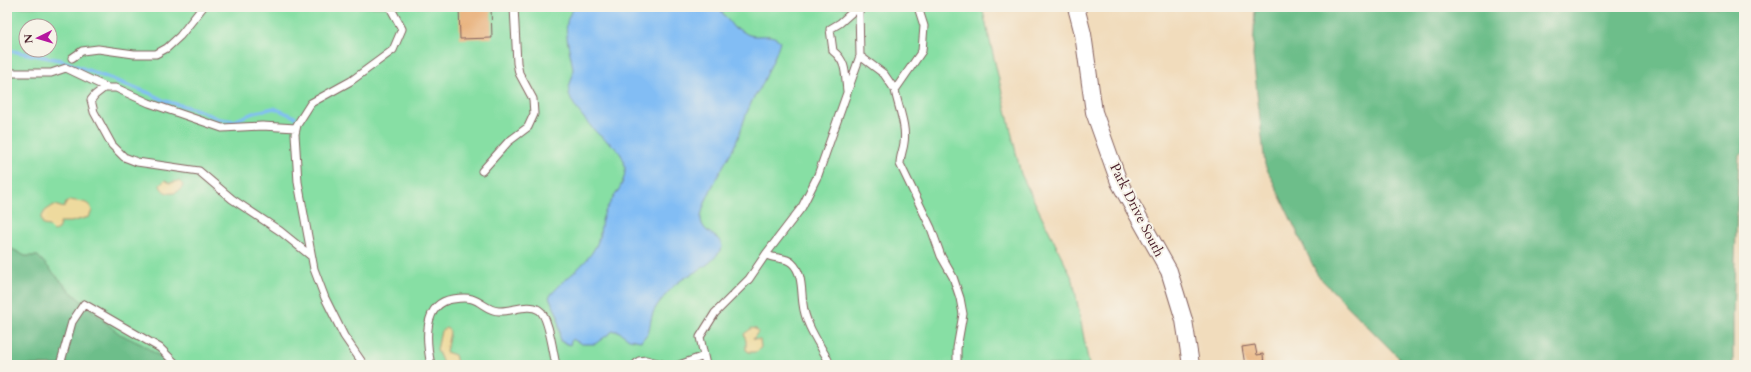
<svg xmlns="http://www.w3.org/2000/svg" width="1751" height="372" font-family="Cardo,serif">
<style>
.green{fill:#87dfa4;stroke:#687f68;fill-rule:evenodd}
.forest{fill:#6dbe8a;stroke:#5c6e5a}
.sand{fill:#eeda9e;stroke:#9c7c64}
.water{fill:#82bdf4;stroke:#666e90}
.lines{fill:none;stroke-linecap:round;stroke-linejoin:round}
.stream{stroke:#82bdf4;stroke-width:3.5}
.building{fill:#e9b480}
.service-casing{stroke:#84615e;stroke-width:9}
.tertiary-casing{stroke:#84615e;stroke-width:18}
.service{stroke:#fff;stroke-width:7}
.tertiary{stroke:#fff;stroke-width:16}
.labels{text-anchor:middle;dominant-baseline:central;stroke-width:4;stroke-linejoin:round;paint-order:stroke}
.street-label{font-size:14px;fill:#4a1f2b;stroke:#f7f3e8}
</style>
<rect width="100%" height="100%" fill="#f7f3e8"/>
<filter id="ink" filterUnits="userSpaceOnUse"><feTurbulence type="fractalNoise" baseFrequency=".025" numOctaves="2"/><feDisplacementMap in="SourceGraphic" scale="8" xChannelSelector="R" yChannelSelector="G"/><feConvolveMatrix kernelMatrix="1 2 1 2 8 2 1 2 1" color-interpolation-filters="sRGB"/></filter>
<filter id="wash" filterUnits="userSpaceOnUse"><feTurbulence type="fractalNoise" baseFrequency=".012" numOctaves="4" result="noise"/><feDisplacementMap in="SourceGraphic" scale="16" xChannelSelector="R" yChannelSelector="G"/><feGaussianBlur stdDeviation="0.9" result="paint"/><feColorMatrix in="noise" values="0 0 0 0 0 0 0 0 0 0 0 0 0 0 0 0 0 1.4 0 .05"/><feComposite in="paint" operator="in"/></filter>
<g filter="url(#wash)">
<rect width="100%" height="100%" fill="#f1dcbc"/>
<path class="green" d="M7,7H982L1021,174L1073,280L1089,365H7ZM26,26H50V50H26Z"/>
<path class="forest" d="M1255,7H1744V152L1739,155L1733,313V365H1406L1318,276L1265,165L1253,56Z
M7,246L25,256H38L70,291L106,323L120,334L143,345L172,365H7Z"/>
<path class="sand" d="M165,180L170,183L179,181L183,185C180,195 163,197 160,185Z
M70,200C78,202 90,200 92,211L89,217L71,222H61L58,229L54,231L49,226L43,225L41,218L45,211L54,205L64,208L66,203Z
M446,328L449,330L450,332L446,352L455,355L457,363L455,365H444L437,350L441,331Z
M752,328L756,329L758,332L753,339L760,340L761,347L757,352H749L746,350V341L744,334Z"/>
<path class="water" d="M576,7H718L734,28C741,29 744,33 749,35C760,38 771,32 780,41C776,56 768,71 762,85C759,91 754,95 752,101C744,116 741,134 733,149C725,163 700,205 701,220C703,235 721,234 722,247C709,272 685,272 670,290C664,297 656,305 653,313C648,326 653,329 641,341L629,339L618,331H613L595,344H582L572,339L570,345L560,341L558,316L549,297C563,279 585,267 596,246C601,236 600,224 604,214C610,199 625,187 625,170C625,150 610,145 597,133C591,127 573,106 570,97C566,88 573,80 573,71C572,52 557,22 576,7Z"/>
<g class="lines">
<path class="stream" d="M7,50L60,60L149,93L165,101L198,110L219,119L234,121L253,113L274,108L295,117"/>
</g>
<g id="blocks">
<path class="building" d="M459,7H491L492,38L460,39Z
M1255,345L1257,355L1263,354L1264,365H1245L1242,347Z"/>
</g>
</g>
<g filter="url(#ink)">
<use href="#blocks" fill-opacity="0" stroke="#84615e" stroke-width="1"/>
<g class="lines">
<defs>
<path id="service" d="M859,7L860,56
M918,7L924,26L922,51L895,90C898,107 907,126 904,143C903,151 900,156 900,164L931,228L941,256L953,277L960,298L963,314L957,348V365
M72,58L82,51L98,49L134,54H156L167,48L180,36L203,7
M7,73H51L66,68L108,88
M847,91C845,74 847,62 833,51L830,29L840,23L858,7
M296,128L262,126L222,128L149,103L116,88H104L95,95L91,100L94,112L112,145L124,157L137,162L199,171L232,199L280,231L311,256
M482,171L508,142L528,127L534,114L533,99L519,73L517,63L514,7
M766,254L802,207L818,175L860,56L884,74L895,90
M704,356L700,337L715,313L749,279L766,254C773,260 785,256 792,263C803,273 801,291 803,304C805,324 819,343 828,360
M60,365L72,322L84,304L160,348L177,365
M364,365L344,336L325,298L314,269L298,182L295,134L297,125L311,103L351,81L393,50L402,29L390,7
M431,365C426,342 422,303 453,299C459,298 466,297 472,299C482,302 488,311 499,311C511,312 528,303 539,310C549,316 553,353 556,365
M635,365L639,361L646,360L666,365
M679,365L704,356L706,365"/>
<path id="tertiary" d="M1076,7L1083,34L1094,112L1119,182L1169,271L1184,320L1191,365"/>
</defs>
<use href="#service" class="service-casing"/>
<use href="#tertiary" class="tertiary-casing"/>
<use href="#service" class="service"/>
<use href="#tertiary" class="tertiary"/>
</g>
</g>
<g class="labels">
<g class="street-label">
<text transform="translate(1137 210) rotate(63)">Park Drive South</text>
</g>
</g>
<rect width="1751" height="372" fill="none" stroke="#f7f3e8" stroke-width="24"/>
<g transform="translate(38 38) rotate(265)"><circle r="19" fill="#f7f3e8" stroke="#b29e9c"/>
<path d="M0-3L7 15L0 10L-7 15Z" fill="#b5179e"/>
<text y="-6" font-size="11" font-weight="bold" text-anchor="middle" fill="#4a1f2b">N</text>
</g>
</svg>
